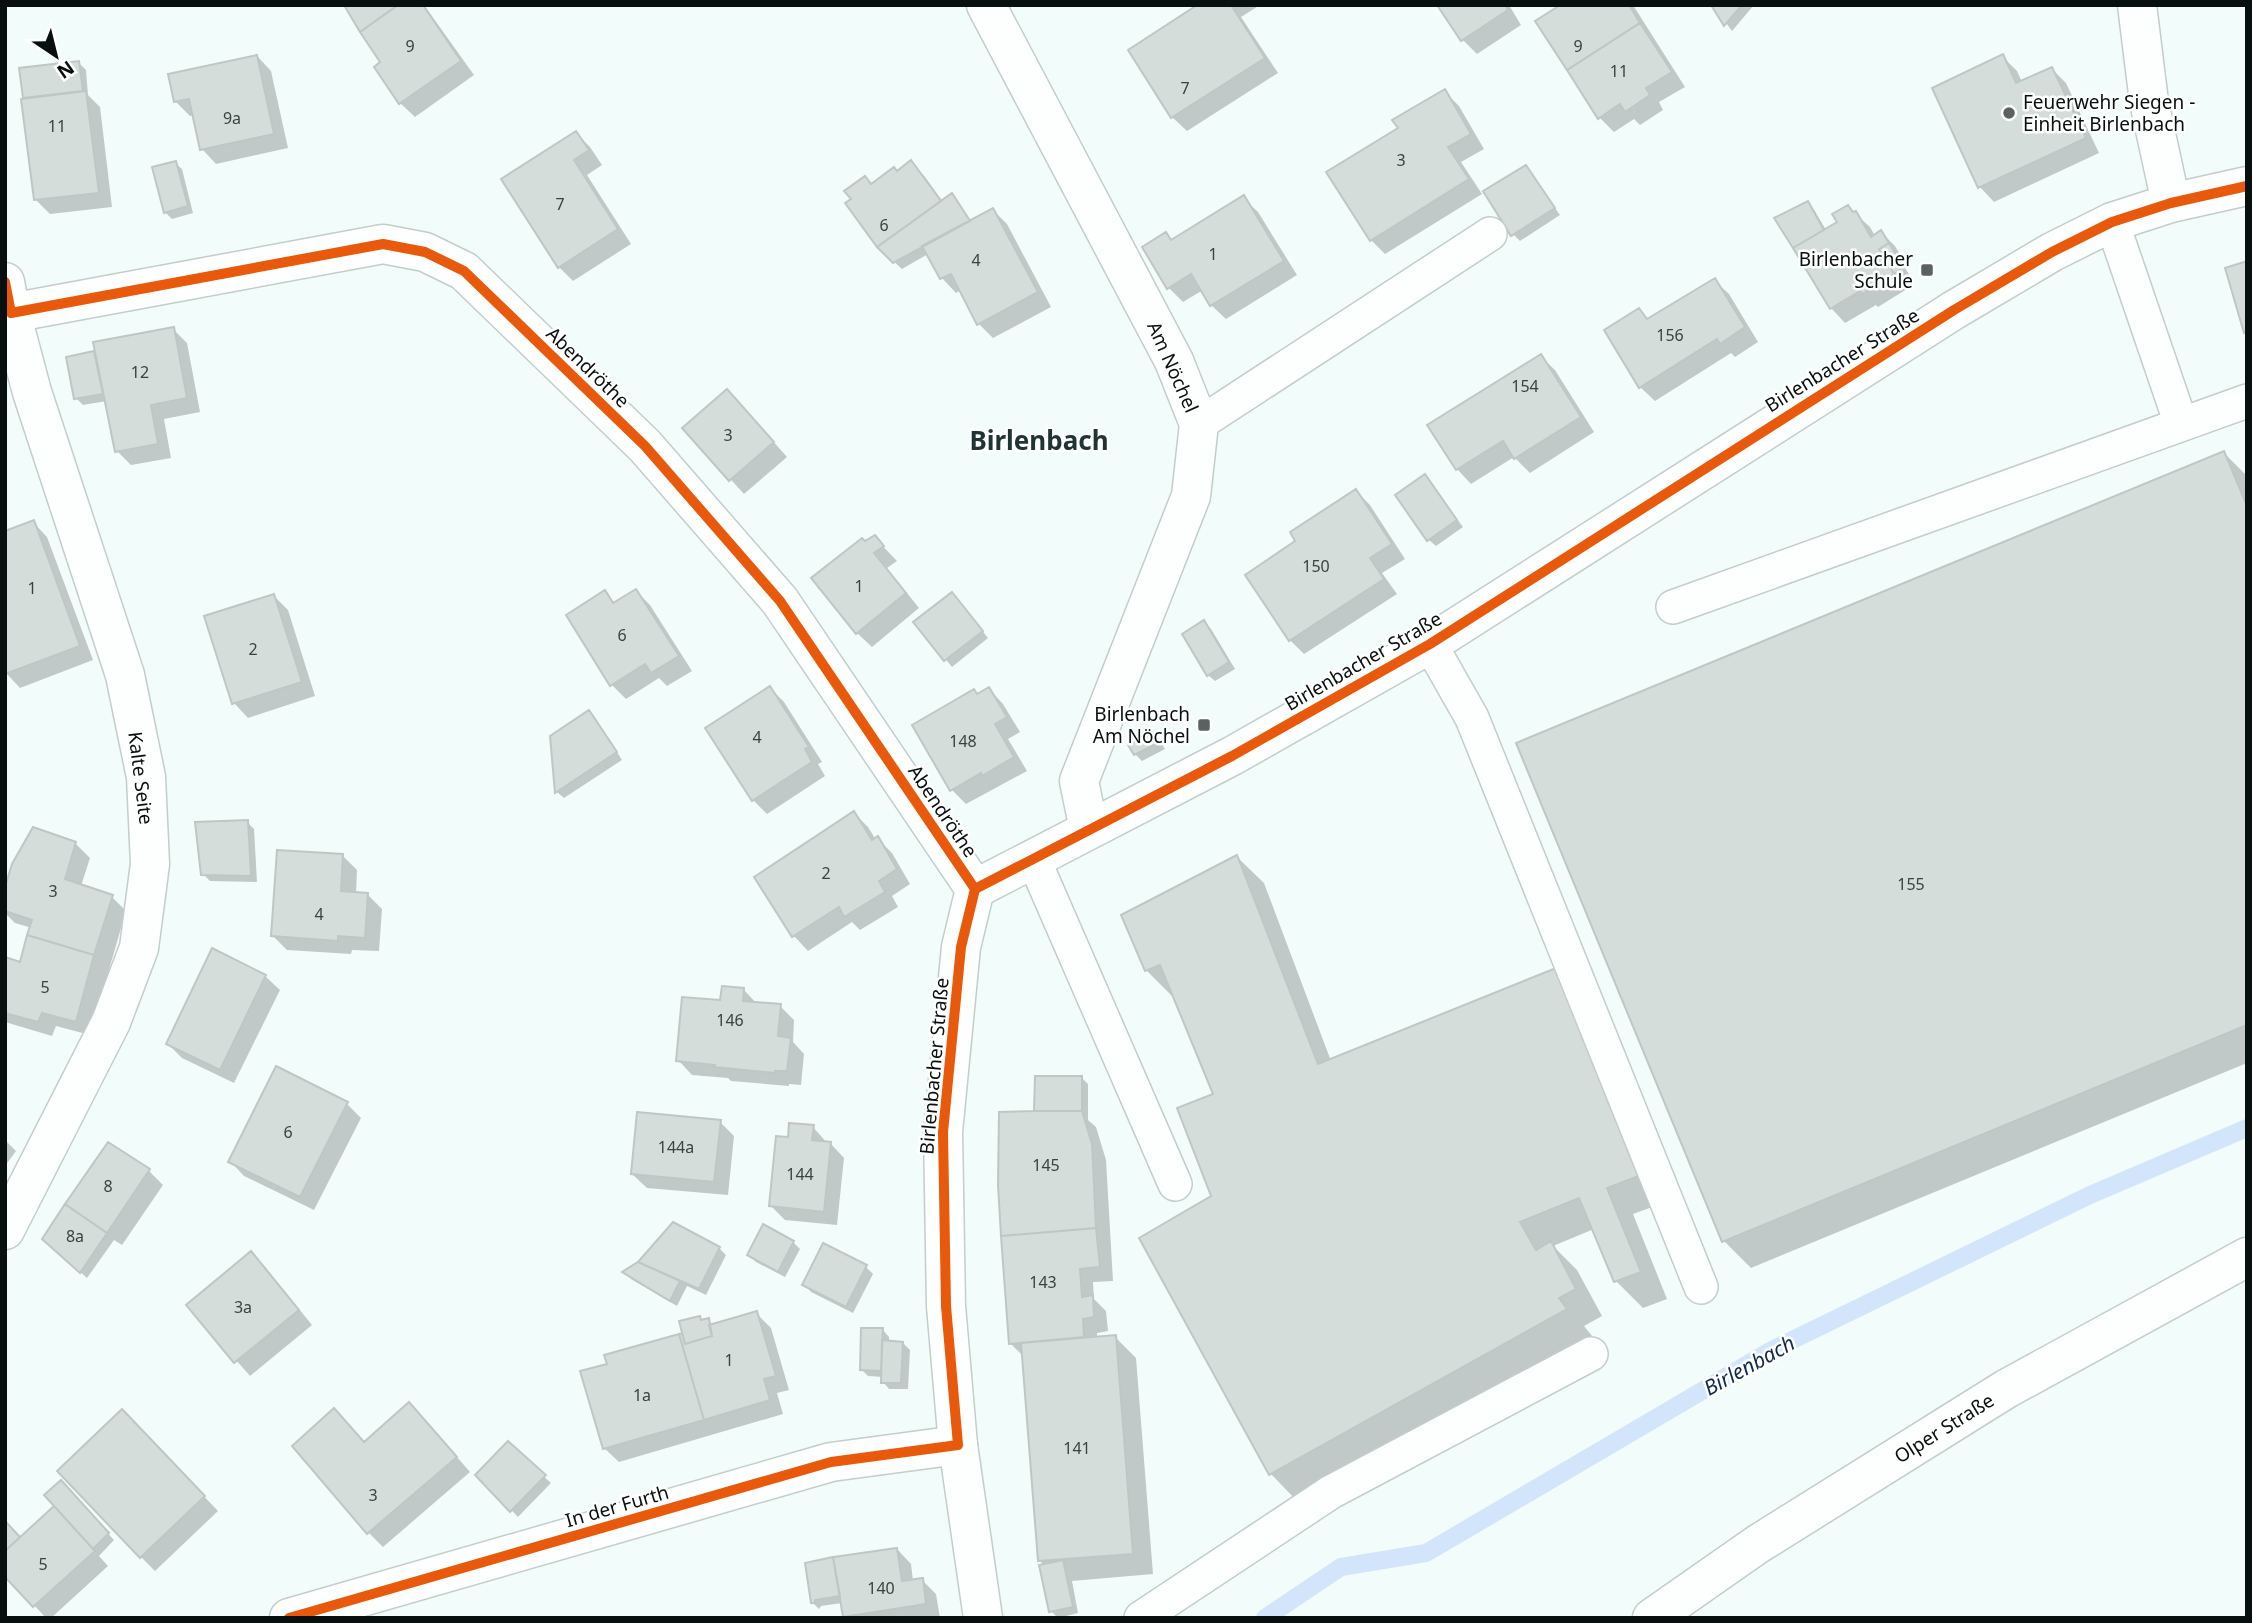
<svg xmlns="http://www.w3.org/2000/svg" width="2252" height="1623" font-family="'Noto Sans',sans-serif">
<style>
.shadow{fill:#0003}
.lines{fill:none;stroke-linecap:round;stroke-linejoin:round}
.stream{stroke:#d3e5fa;stroke-width:18}
.building{fill:#d5ddda;stroke:#bfc7c4;stroke-width:2}
.service-casing{stroke:#c3cdcb;stroke-width:36}
.minor-casing{stroke:#c3cdcb;stroke-width:41}
.tertiary-casing{stroke:#c3cdcb;stroke-width:41}
.secondary-casing{stroke:#c3cdcb;stroke-width:41}
.service{stroke:#fdfffe;stroke-width:33}
.minor{stroke:#fdfffe;stroke-width:38}
.tertiary{stroke:#fdfffe;stroke-width:38}
.secondary{stroke:#fdfffe;stroke-width:38}
.cycleway-casing{stroke:#fff;stroke-width:15}
.cycleway{stroke:#e8590c;stroke-width:10}
.poi-dot{fill:#596261;stroke:#fff;stroke-width:2.5}
.labels{text-anchor:middle;dominant-baseline:central;stroke-width:5;stroke-linejoin:round;paint-order:stroke}
.number-label{font-size:16px;fill:#3a4242}
.poi-label{font-size:19px;fill:#070f0f;stroke:#fff;text-anchor:end}
.street-label{font-size:19px;fill:#070f0f;stroke:#fff}
.water-label{font-size:21px;font-style:italic;fill:#0f2950;stroke:#fff}
.district-label{font-size:26px;font-weight:bold;fill:#1f3433;stroke:#fff}
</style>
<rect width="100%" height="100%" fill="#f2fcfa"/>
<path class="shadow" d="M347,5H424L474,75L415,117L400,103L383,63Z
M1194,5H1260L1241,17L1278,73L1187,131L1172,117L1196,8Z
M1439,5H1509L1521,25L1477,54L1463,40Z
M1558,5H1633L1685,87L1659,102L1663,110L1640,125L1634,119L1614,132L1600,118Z
M1713,5H1754L1732,31Z
M257,56L271,71L288,148L216,164L202,149L194,115L190,116L176,102Z
M2002,56L2017,71L2022,82L2052,69L2066,83L2099,153L1994,202L1980,187L1934,88Z
M79,63L86,70L88,95L100,107L112,207L50,214L36,200L27,100L24,98Z
M1445,92L1459,106L1484,149L1461,162L1482,194L1385,254L1371,240L1401,129Z
M576,133L590,147L602,165L587,175L631,244L573,281L559,267Z
M911,162L925,177L943,202L952,196L971,222L993,210L1007,224L1051,307L993,338L979,324L961,290L956,293L942,278L928,254L902,269L892,260L872,185L898,173Z
M175,163L182,169L193,213L172,219L165,212Z
M1526,167L1560,215L1520,241L1513,234Z
M1243,198L1258,212L1297,275L1226,319L1211,305L1203,290L1183,302L1169,288L1166,234L1173,241Z
M1807,203L1814,210L1826,230L1839,222L1848,207L1870,227L1875,236L1881,232L1895,246L1902,258L1900,259L1904,265L1896,270V274L1905,268L1909,274L1901,280L1907,289L1878,307L1876,305L1845,323L1831,308Z
M1714,280L1729,294L1758,342L1735,357L1731,353L1655,401L1640,387L1639,310L1649,320Z
M173,329L187,343L200,412L164,419L171,458L131,465L117,451L107,401L83,405L76,398L94,352L98,356Z
M1540,356L1555,370L1594,432L1530,473L1514,457L1471,484L1457,469L1429,426Z
M741,405L787,457L744,494L684,428Z
M2224,453L2247,476V1063L1751,1268L1724,1241L1519,744Z
M1425,476L1463,527L1436,546L1429,540Z
M1356,491L1370,505L1405,559L1382,573L1397,594L1304,654L1290,640Z
M33,522L47,537L93,660L20,688L5,672Z
M874,537L897,561L887,568L919,608L872,647L857,633L865,544Z
M636,591L650,605L692,671L667,686L659,678L626,699L612,685L604,592L616,604Z
M274,596L288,610L315,696L248,718L234,703Z
M959,601L988,638L952,667L916,623Z
M1204,622L1211,629L1235,669L1215,681L1208,675Z
M770,688L784,702L822,762L818,764L825,776L767,814L753,800Z
M989,689L1003,704L1020,732L1008,739L1027,771L966,804L952,790L915,726L974,691L978,695Z
M589,712L596,719L622,760L564,798L557,792L552,737Z
M1155,734L1165,749L1142,761L1135,754Z
M854,813L868,827L876,840L878,839L892,853L910,884L892,896L898,907L860,930L852,922L808,951L794,936L757,878Z
M247,822L254,829L257,882L210,881L203,874Z
M75,843L90,858L81,886L112,897L126,911L90,1035L56,1026L52,1036L5,1022V959L21,964L32,928L15,923L5,913V893Z
M343,856L357,870L356,894L368,895L382,909L379,951L352,950L351,954L287,950L272,935Z
M1237,857L1264,883L1331,1061L1556,970L1666,1202L1633,1214L1667,1299L1643,1308L1616,1281L1594,1229L1553,1246L1577,1270L1602,1316L1584,1326L1592,1336L1297,1501L1271,1474L1213,1197L1215,1095L1175,996L1173,997L1146,970Z
M265,976L280,990L234,1083L182,1058L168,1044Z
M744,990L757,1004L780,1006L794,1020L793,1042L804,1054L801,1085L789,1084V1086L731,1081L728,1078L692,1075L678,1060L722,1002Z
M1081,1077L1088,1084V1120L1096,1127L1106,1160L1113,1281L1093,1282L1094,1299L1106,1311L1108,1331L1097,1333V1338L1115,1337L1136,1358L1153,1574L1072,1581L1078,1613L1058,1618L1051,1611L1044,1565L1040,1561L1024,1357L1011,1344L1039,1113Z
M347,1104L361,1118L314,1210L244,1176L230,1161Z
M720,1122L734,1136L728,1195L647,1188L632,1174Z
M813,1127L827,1143H830L844,1158L837,1225L785,1220L770,1205L790,1139Z
M5,1140L16,1151L5,1166Z
M109,1144L149,1171L163,1185L122,1245L114,1240L87,1278L51,1246Z
M673,1225L719,1248L726,1255L706,1295L687,1286L677,1306L631,1279L624,1272L639,1263Z
M793,1242L800,1249L785,1277L756,1262L749,1255Z
M251,1253L265,1267L312,1325L250,1376L188,1305Z
M866,1267L873,1274L853,1313L811,1292L805,1285Z
M756,1313L771,1328L789,1390L777,1393L783,1414L619,1462L604,1448L609,1365L606,1357L684,1334L702,1321L708,1320L714,1326Z
M883,1330L889,1337V1343H903L910,1350L908,1389H889L883,1382V1377L868,1376L861,1369Z
M424,1419L470,1472L383,1547L369,1533Z
M136,1425L218,1511L155,1571L141,1557Z
M508,1444L551,1483L518,1517L478,1475Z
M61,1483L114,1540L99,1556L108,1566L51,1618H46L5,1574V1523L20,1539L56,1506Z
M897,1549L911,1564L913,1581L922,1580L936,1594L940,1618H846L842,1603L821,1606L819,1609L813,1603L807,1564Z"/>
<g class="lines">
<path class="stream" d="M1265,1618L1341,1567L1426,1553L1770,1351L2090,1195L2247,1128"/>
</g>
<path class="building" d="M344,5H398L360,32Z
M398,5H423L461,61L399,104L374,67L380,62L360,32Z
M1192,5H1231L1265,58L1171,118L1128,50L1194,7Z
M1437,5H1505L1508,10L1461,41Z
M1556,5H1629L1640,23L1567,70L1535,21L1557,7Z
M1711,5H1742L1724,26Z
M1640,23L1672,72L1646,88L1650,95L1625,112L1620,104L1598,119L1567,70Z
M2003,54L2016,83L2052,67L2086,138L1978,188L1932,88Z
M257,55L274,134L200,150L189,99L174,102L168,74Z
M79,61L83,91L23,98L19,68Z
M1445,89L1471,134L1448,147L1469,179L1370,241L1326,172L1398,128L1392,120Z
M86,91L99,193L34,200L21,99Z
M576,131L589,150L574,160L618,229L558,268L501,179Z
M911,160L941,201L877,247L845,203L851,199L844,191L865,176L871,184L894,167L897,171Z
M176,161L188,206L164,213L152,167Z
M1526,165L1555,208L1511,236L1483,191Z
M952,193L970,221L893,263L877,247Z
M1244,195L1284,261L1210,306L1191,274L1167,289L1142,247L1166,232L1171,240Z
M1808,201L1824,230L1793,248L1774,218Z
M1848,205L1853,212L1856,211L1871,237L1881,230L1889,243L1879,249L1894,274L1862,294L1860,291L1830,309L1793,248L1837,222L1832,214Z
M993,208L1038,292L977,325L951,274L940,279L922,246Z
M1889,243L1904,267L1894,274L1879,249Z
M2247,261V332L2244,333L2225,268Z
M1715,278L1745,327L1720,344L1717,339L1639,388L1604,330L1639,308L1647,319Z
M174,327L187,398L151,405L158,444L115,452L93,342Z
M94,351L103,394L74,399L66,357Z
M1541,354L1581,417L1514,459L1503,441L1456,470L1427,425Z
M727,389L774,442L729,481L682,428Z
M2224,451L2247,506V1025L1722,1242L1516,743Z
M1425,474L1457,520L1427,541L1395,495Z
M1356,489L1392,544L1370,558L1384,579L1289,641L1245,575L1295,541L1290,532Z
M34,520L80,646L5,674V531Z
M875,535L884,546L874,553L906,593L856,634L811,578L862,538L865,541Z
M636,589L679,656L651,673L645,664L610,686L566,615L605,590L613,603Z
M952,592L983,631L944,661L913,622Z
M274,594L302,682L232,704L204,616Z
M1204,620L1229,662L1207,676L1182,634Z
M770,686L809,747L805,749L812,762L752,801L705,728Z
M989,687L1007,717L995,724L1014,757L982,776L981,773L950,791L912,725L974,689L977,694Z
M589,710L617,752L555,793L550,736Z
M1155,732L1160,742L1134,755L1128,745Z
M854,811L872,840L878,836L897,869L879,881L885,892L844,917L839,907L792,937L754,877Z
M248,820L251,876L201,875L195,822Z
M33,827L76,842L65,879L113,895L94,955L27,935L32,920L5,911V887L12,864Z
M277,850L343,854L341,891L368,893L365,938L338,936V941L271,936Z
M1237,855L1318,1064L1556,968L1641,1175L1607,1188L1641,1272L1614,1282L1579,1198L1520,1222L1536,1250L1551,1241L1576,1289L1559,1298L1567,1309L1269,1475L1139,1238L1211,1196L1177,1108L1213,1094L1160,965L1145,971L1121,915Z
M27,935L94,955L76,1022L42,1013L38,1022L5,1013V957L20,962Z
M212,948L266,975L220,1070L166,1044Z
M722,986L744,988L743,1001L781,1004L778,1036L791,1038L787,1071H775V1073L714,1067L715,1065L676,1061L682,997L720,1000Z
M276,1066L348,1102L300,1197L228,1162Z
M1035,1076H1082V1111H1034Z
M1034,1111H1082L1092,1144L1096,1228L1001,1236L998,1185L999,1112Z
M637,1112L721,1120L714,1182L631,1174Z
M789,1123L814,1125L812,1140L831,1142L824,1212L769,1206L776,1136L788,1137Z
M108,1142L150,1169L107,1233L65,1204Z
M65,1204L107,1233L80,1273L42,1239Z
M673,1222L720,1247L699,1289L638,1262Z
M763,1224L794,1241L778,1272L747,1255Z
M1096,1228L1100,1267L1080,1269L1082,1297L1093,1295L1094,1317L1083,1319L1084,1337L1009,1344L1001,1236Z
M823,1243L867,1265L846,1307L802,1285Z
M251,1251L299,1310L234,1363L186,1305Z
M638,1262L680,1281L670,1301L622,1272Z
M757,1311L776,1376L764,1379L770,1400L704,1420L679,1334L682,1333L685,1344L712,1336L709,1325Z
M700,1316L701,1320L709,1318L712,1336L685,1344L679,1321Z
M861,1328H883L881,1371L860,1370Z
M679,1334L704,1420L603,1449L580,1371L607,1364L604,1355Z
M1116,1335L1133,1554L1038,1561L1021,1343Z
M882,1340L903,1342L901,1383H881Z
M409,1402L457,1457L367,1534L292,1446L334,1408L364,1442Z
M122,1409L205,1496L140,1558L57,1471Z
M508,1441L546,1475L510,1512L475,1475Z
M61,1480L109,1533L93,1549L44,1495Z
M54,1506L95,1551L33,1607L5,1577V1551Z
M5,1521L20,1537L5,1551Z
M897,1548L902,1581L923,1578L926,1604L843,1617L833,1557Z
M833,1557L840,1596L815,1600V1603H811L805,1563Z
M1063,1560L1073,1607L1049,1612L1039,1565Z"/>
<g class="lines">
<defs>
<path id="service" d="M2112,222L2181,424
M1199,424L1490,234
M1673,607L2247,401
M1430,644L1472,718L1701,1287
M1033,858L1175,1184
M1141,1618L1331,1492L1591,1354"/>
<path id="minor" d="M986,5L1174,361L1199,424L1191,496L1079,781L1089,830
M2137,5L2149,102L2171,203
M975,889L1232,756L1430,644L1954,310L2052,252L2112,222L2171,203L2247,186
M5,1230L111,1022L139,948L150,864L146,777L125,675L32,392L11,313
M289,1618L831,1462L958,1445"/>
<path id="tertiary" d="M5,282L11,313L383,244L425,252L464,271L645,446L780,601L975,889L961,947L943,1132L946,1306L958,1445L983,1618"/>
<path id="secondary" d="M1652,1618L1758,1544L2006,1389L2247,1257"/>
</defs>
<use href="#service" class="service-casing"/>
<use href="#minor" class="minor-casing"/>
<use href="#tertiary" class="tertiary-casing"/>
<use href="#secondary" class="secondary-casing"/>
<use href="#service" class="service"/>
<use href="#minor" class="minor"/>
<use href="#tertiary" class="tertiary"/>
<use href="#secondary" class="secondary"/>
<defs>
<path id="cycleway" d="M5,282L11,313L383,244L425,252L464,271L645,446L780,601L975,889
M289,1618L831,1462L958,1445L946,1306L943,1132L961,947L975,889L1232,756L1430,644L1954,310L2052,252L2112,222L2171,203L2247,186"/>
</defs>
<use href="#cycleway" class="cycleway-casing"/>
<use href="#cycleway" class="cycleway"/>
</g>
<g class="poi-dot">
<circle cx="2009" cy="113" r="7"/>
<rect x="1920" y="263" width="14" height="14" rx="3.5"/>
<rect x="1197" y="718" width="14" height="14" rx="3.5"/>
</g>
<g class="labels">
<g class="number-label">
<text x="410" y="46">9</text>
<text x="1578" y="46">9</text>
<text x="1619" y="71">11</text>
<text x="1185" y="88">7</text>
<text x="232" y="118">9a</text>
<text x="57" y="126">11</text>
<text x="1401" y="160">3</text>
<text x="560" y="204">7</text>
<text x="884" y="225">6</text>
<text x="1213" y="254">1</text>
<text x="976" y="260">4</text>
<text x="1670" y="335">156</text>
<text x="140" y="372">12</text>
<text x="1525" y="386">154</text>
<text x="728" y="435">3</text>
<text x="1316" y="566">150</text>
<text x="859" y="586">1</text>
<text x="32" y="588">1</text>
<text x="622" y="635">6</text>
<text x="253" y="649">2</text>
<text x="757" y="737">4</text>
<text x="963" y="741">148</text>
<text x="826" y="873">2</text>
<text x="1911" y="884">155</text>
<text x="53" y="891">3</text>
<text x="319" y="914">4</text>
<text x="45" y="987">5</text>
<text x="730" y="1020">146</text>
<text x="288" y="1132">6</text>
<text x="676" y="1147">144a</text>
<text x="1046" y="1165">145</text>
<text x="800" y="1174">144</text>
<text x="108" y="1186">8</text>
<text x="75" y="1236">8a</text>
<text x="1043" y="1282">143</text>
<text x="243" y="1307">3a</text>
<text x="729" y="1360">1</text>
<text x="642" y="1395">1a</text>
<text x="1077" y="1448">141</text>
<text x="373" y="1495">3</text>
<text x="43" y="1564">5</text>
<text x="881" y="1588">140</text>
</g>
<g class="poi-label">
<text x="2023" y="102" text-anchor="start">Feuerwehr Siegen -<tspan x="2023" dy="22">Einheit Birlenbach</tspan></text>
<text x="1913" y="259">Birlenbacher<tspan x="1913" dy="22">Schule</tspan></text>
<text x="1190" y="714">Birlenbach<tspan x="1190" dy="22">Am Nöchel</tspan></text>
</g>
<g class="street-label">
<text transform="translate(1842 360) rotate(-32)">Birlenbacher Straße</text>
<text transform="translate(588 367) rotate(44)">Abendröthe</text>
<text transform="translate(1173 367) rotate(66)">Am Nöchel</text>
<text transform="translate(1363 661) rotate(-30)">Birlenbacher Straße</text>
<text transform="translate(141 778) rotate(83)">Kalte Seite</text>
<text transform="translate(943 811) rotate(56)">Abendröthe</text>
<text transform="translate(934 1066) rotate(-85)">Birlenbacher Straße</text>
<text transform="translate(1944 1428) rotate(-32)">Olper Straße</text>
<text transform="translate(617 1506) rotate(-16)">In der Furth</text>
</g>
<g class="water-label">
<text transform="translate(1749 1365) rotate(-29)">Birlenbach</text>
</g>
<g class="district-label">
<text x="1039" y="440">Birlenbach</text>
</g>
</g>
<rect width="2252" height="1623" fill="none" stroke="#070f0f" stroke-width="14"/>
<g transform="translate(56 56) rotate(145)" stroke="#ffffff" stroke-width="5" paint-order="stroke">
<path d="M0-5L12 26L0 18L-12 26Z" fill="#070f0f"/>
<text y="-10" font-size="19" font-weight="bold" text-anchor="middle" fill="#070f0f">N</text>
</g>
</svg>
